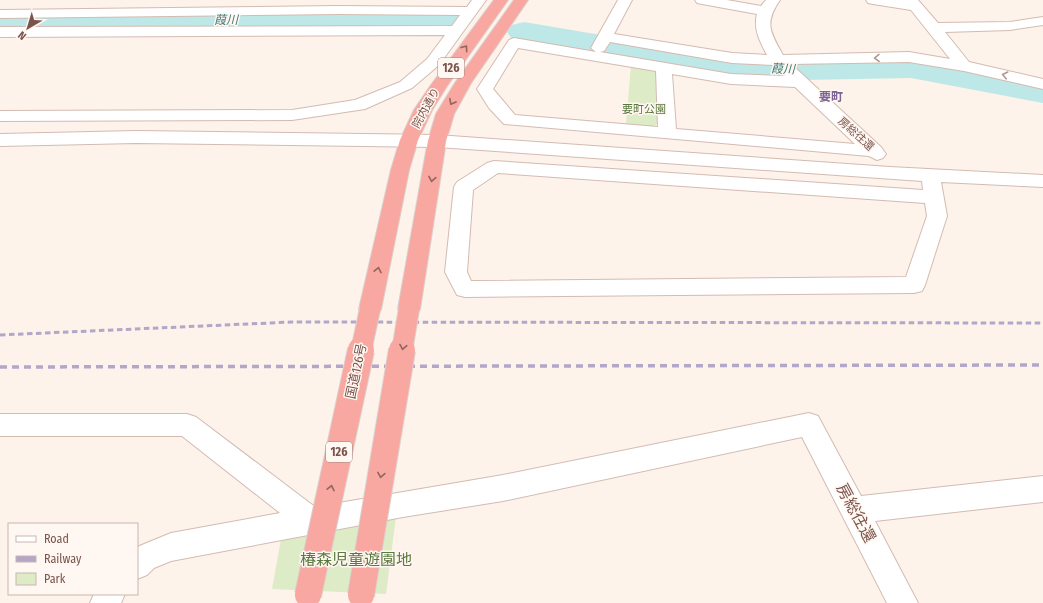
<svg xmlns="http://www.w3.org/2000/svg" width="1043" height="603" font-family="'Fira Sans Condensed','Noto Sans JP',sans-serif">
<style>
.green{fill:#ddecc7}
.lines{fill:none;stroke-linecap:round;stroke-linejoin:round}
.river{fill:#bde8e7;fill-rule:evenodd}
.minor-casing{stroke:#d3bbb1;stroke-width:2}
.highway-casing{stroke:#dacfcd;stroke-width:2}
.minor{fill:#fff;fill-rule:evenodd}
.highway{fill:#f8a8a0;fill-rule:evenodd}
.rail-far1{stroke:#b3a7c9;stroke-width:3;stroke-dasharray:5.5 3.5;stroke-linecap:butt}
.rail{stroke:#b3a7c9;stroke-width:3.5;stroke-dasharray:7 5;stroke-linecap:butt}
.highway-bridge-far1-casing{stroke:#dacfcd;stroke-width:22;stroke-linecap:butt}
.highway-bridge-casing{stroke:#dacfcd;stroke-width:28;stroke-linecap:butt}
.highway-bridge-far1{stroke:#f8a8a0;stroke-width:20}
.highway-bridge{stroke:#f8a8a0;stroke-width:26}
.oneway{stroke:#93655d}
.oneway2{stroke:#af9894}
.labels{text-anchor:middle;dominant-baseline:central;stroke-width:3;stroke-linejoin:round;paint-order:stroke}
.far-street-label{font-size:11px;fill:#7a544c;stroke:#fff7f1}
.far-park-label{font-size:11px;fill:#5b7a40;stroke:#fff7f1}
.far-water-label{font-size:12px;font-style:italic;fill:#3b7777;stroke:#fff7f1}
.shield{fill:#fff7f1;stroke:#a2857e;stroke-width:1}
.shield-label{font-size:12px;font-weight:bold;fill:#7a544c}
.far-neighbourhood-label{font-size:12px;font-weight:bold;fill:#7c6495;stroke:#fff7f1}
.street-label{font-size:13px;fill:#7a544c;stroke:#fff7f1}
.near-street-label{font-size:16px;fill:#7a544c;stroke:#fff7f1}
.near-park-label{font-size:16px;fill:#5b7a40;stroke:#fff7f1}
</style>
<rect width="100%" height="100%" fill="#fdf3ea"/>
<path class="green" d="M631,65L654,69L660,73L661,122L652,127L626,124Z
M396,517L386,594L272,589L281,539Z"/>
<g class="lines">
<path class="river" d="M0,10H453L465,13L470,20L465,27L453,30H0Z
M524,22L720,55L804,58L911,56L1043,81V103L911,78L804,80L720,77L512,39L507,32L512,25Z"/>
<defs>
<path id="minor" d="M472,0H486L439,65L412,88L365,109L292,120L0,121V111L292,110L355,100L400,82L427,59L445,35L0,37V27L452,26L460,15L338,14L0,18V10L338,6L467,7Z
M618,0H632L614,34L732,53L767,55C760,42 753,29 757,14L702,4L697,3L695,0H727L761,6L766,0H780C764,23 770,32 783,55L909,52L950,59L911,10L873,4L868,3L866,0H918L938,23L1010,22L1043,17V25L1010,30L945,32L969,62L1043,79V89L964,71L909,62L791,64L881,147L886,154L883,158L877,160L869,156L504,124L489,108L477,89L509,40L514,38L596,52L591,48ZM610,42L732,63L774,65L785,76L731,74L600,52L604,51ZM518,48L656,71L658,127L515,115L493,89ZM672,74L731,84L795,87L855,144L676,129Z
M136,131L437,135L890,167L1043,175V187L941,182L947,216L925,285L922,291L914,293L465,297L457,295L445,272L454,187L457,182L487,163L494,161L923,190L922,181L437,147L136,143L0,146V134ZM498,173L925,203L927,216L906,277L471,281L467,272L473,190Z
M809,413L818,416L861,496L1043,476V502L875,521L918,603H887L802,437L503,501L403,517L171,561L154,568L147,575L137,579V547L171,533L280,513L182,436H0V414H187L196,417L315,507L503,475Z
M94,594H125L121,603H90Z"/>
<path id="highway" d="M494,0H508L447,86L432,110L418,140L409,170L381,309L378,315L370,318L362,315L359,309L391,170L400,140L414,110L431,85Z
M514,0H528L471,83L454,114L446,141L420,309L417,315L409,318L401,315L398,309L428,141L436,114L455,83Z"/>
</defs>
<use href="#minor" class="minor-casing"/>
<use href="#highway" class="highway-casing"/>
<use href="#minor" class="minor"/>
<use href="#highway" class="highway"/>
<path class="rail-far1" d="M0,335L292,322L1043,323"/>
<path class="rail" d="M0,367L1043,365"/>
<defs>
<path id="highway-bridge-far1" d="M361,351L370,309
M402,351L409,309"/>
<path id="highway-bridge" d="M308,595L361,350
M361,595L402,350"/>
</defs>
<use href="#highway-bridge-far1" class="highway-bridge-far1-casing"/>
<use href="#highway-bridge" class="highway-bridge-casing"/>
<use href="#highway-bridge-far1" class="highway-bridge-far1"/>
<use href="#highway-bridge" class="highway-bridge"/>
</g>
<defs><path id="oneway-chevron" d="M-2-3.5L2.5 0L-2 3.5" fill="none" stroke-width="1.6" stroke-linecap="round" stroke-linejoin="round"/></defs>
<g class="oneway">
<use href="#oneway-chevron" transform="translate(465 48) rotate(-54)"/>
<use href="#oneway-chevron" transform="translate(452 102) rotate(119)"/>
<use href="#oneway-chevron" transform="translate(432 179) rotate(100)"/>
<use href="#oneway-chevron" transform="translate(378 270) rotate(-78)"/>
<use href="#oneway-chevron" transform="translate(403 347) rotate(100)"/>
<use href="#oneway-chevron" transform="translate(381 475) rotate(100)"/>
<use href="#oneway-chevron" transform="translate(331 488) rotate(-78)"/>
</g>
<g class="oneway2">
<use href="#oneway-chevron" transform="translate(877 58) rotate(179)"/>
<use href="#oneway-chevron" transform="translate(1005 75) rotate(-167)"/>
</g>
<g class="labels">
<g class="far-street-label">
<text transform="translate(426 108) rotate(-61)">院内通り</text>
<text transform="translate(856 134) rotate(42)">房総往還</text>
</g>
<g class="far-park-label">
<text x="644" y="109">要町公園</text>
</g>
<g class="far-water-label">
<text x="226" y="20">葭川</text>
<text transform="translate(783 69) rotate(2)">葭川</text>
</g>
<g class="shield">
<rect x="438" y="58" width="26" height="20" rx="3"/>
<rect x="326" y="442" width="26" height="20" rx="3"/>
</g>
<g class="shield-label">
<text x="451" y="68">126</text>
<text x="339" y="452">126</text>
</g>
<g class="far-neighbourhood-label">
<text x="831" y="97">要町</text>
</g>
<g class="street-label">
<text transform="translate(356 371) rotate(-78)">国道126号</text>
</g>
<g class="near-street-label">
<text transform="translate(856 513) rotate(62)">房総往還</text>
</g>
<g class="near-park-label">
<text x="356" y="559">椿森児童遊園地</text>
</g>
</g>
<rect x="8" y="523" width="130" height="72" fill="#fff7f1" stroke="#cab6af"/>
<rect x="16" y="536" width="20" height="6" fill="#ffffff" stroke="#cab6af"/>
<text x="44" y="543" font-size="12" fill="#7a544c">Road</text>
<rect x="16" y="556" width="20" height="6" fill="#b3a7c9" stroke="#cab6af"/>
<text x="44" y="563" font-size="12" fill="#7a544c">Railway</text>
<rect x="16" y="573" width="20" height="12" fill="#ddecc7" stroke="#cab6af"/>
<text x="44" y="583" font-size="12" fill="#7a544c">Park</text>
<g transform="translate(28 28) rotate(218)" stroke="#fff7f1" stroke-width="3" paint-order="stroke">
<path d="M0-3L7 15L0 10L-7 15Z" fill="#7a544c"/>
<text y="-6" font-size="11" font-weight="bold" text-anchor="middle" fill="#7a544c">N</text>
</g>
</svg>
